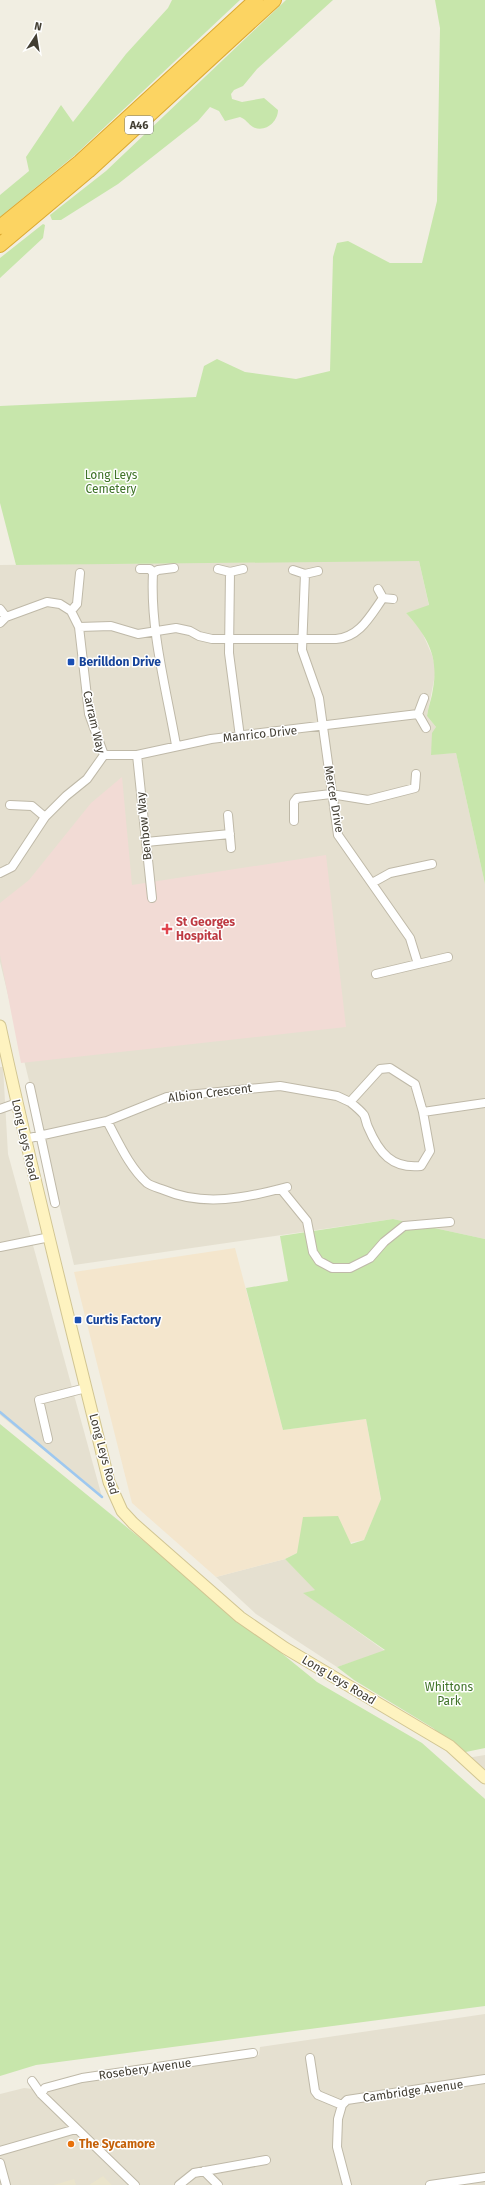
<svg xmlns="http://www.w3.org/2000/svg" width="485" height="2185" font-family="'Fira Sans',sans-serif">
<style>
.residential{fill:#e5e0d0}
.commercial{fill:#f4e6cd}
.education{fill:#eae4cc}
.medical{fill:#f2dbd5}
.green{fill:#c7e6ab}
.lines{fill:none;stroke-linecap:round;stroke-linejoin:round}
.stream{stroke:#9ec8ef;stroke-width:2.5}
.street-casing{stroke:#bfb9a8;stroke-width:10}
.secondary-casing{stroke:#d1c592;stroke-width:13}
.highway-casing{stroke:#dba932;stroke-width:16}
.street{stroke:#fff;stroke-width:8}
.secondary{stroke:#fef3c0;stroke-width:11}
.highway{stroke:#fcd462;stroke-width:14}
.transit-dot{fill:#1a4fb4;stroke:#fff;stroke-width:1.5}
.health-dot{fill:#e0444e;stroke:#fff;stroke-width:1.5}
.food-dot{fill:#e8710a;stroke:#fff;stroke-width:1.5}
.labels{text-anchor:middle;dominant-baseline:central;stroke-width:3;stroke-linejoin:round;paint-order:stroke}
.shield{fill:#fff;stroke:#7b7870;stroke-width:1}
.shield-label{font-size:11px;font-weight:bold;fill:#423e33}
.park-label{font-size:12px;fill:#3f7328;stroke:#fff}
.transit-label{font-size:12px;font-weight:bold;fill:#164399;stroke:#fff;text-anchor:start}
.street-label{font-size:12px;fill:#423e33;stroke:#fff}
.health-label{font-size:12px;font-weight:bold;fill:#be3a42;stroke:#fff;text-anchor:start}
.food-label{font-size:12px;font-weight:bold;fill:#c56008;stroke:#fff;text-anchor:start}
</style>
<rect width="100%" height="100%" fill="#f1eee2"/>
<path class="residential" d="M351,561H419L429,606L406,613L421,630L432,655L436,670L428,710L427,716L436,727L431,754L456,753L485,884V1239L393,1219L74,1265L0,962V565Z
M0,1067H3L8,1154L102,1497L0,1415Z
M285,1559L316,1590L304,1593L385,1651L337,1667L256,1614L216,1577Z
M485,1755V1774L467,1758Z
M485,2014V2185H0V2094L24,2088L50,2091L82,2081L259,2055L260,2047Z"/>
<path class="commercial" d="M235,1248L283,1430L366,1419L381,1500L364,1540L297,1553L285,1559L216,1577L132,1503L74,1272Z"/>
<path class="education" d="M103,2176L112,2185H89Z
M74,2179L76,2185H54Z"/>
<path class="medical" d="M122,777L132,885L326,855L346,1027L21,1063L0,955V903L29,880L91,803Z"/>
<path class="green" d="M172,0H240L75,155L0,217V195L29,171L26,157L61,105L73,122L126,54L168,8Z
M286,0H333L257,69L243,86L234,90L231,94L232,99L242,102L264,98L278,110C278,122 265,133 253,127C248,124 246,119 240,117L225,121L219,111L210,107L198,121L118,184L61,220H52L50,215L106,171Z
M435,0H485V884L456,753L431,755L432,733L436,727L427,716C428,707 432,698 433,689C439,656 427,636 406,613L429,605L419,561L16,565L0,503V406L196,397L204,366L217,359L245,372L296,379L330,371L333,257L337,243L348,241L390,263H422L437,201L440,28Z
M43,224L45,225L43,238L0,278V258Z
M393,1219L485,1239V1748L461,1753L433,1728L354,1680L337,1667L385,1650L303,1593L315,1590L285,1559L297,1553L303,1517L338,1516L351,1544L364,1540L381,1499L366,1419L283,1430L246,1288L288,1281L280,1236Z
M0,1424L317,1682L422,1743L485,1799V2006L36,2065L0,2076Z"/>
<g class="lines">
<path class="stream" d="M0,1412L102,1497"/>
<defs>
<path id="street" d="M140,569H150L153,573
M218,569L230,572L243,569
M293,570L305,574
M230,572L229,653L240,737
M153,573C150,630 166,688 176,745
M153,573L158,570L174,568
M305,574L302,650L319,698L338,835L410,938L418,964L448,957
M305,574L318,571
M378,589L383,598
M383,598L393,599
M0,609L6,617
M71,611L77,604L80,573
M0,623L6,617L47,602L60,604L71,611L79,627L89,714L104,755L87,779L66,796L45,817L12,867L0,873
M79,627L111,626L138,634L176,628L190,631L199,636L212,639H336C360,637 370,616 383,598
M424,698L418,714L426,728
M104,755H137L211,739L418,714
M137,755L152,898
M10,805L32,806L45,817
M228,815L231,848
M294,821V802L297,798L331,794L368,800L415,788L416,774
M146,842L230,834
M372,883L390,873L432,864
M376,974L418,964
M30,1087L55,1203
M350,1102C355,1106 360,1110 364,1115C366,1119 366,1123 368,1127C379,1153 392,1169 421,1166L430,1151L423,1112
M0,1109L17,1103
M107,1121C118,1141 129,1167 147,1183C151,1186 159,1188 164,1190C204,1207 246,1198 287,1187
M25,1139L107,1121L167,1097L280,1086L337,1096L350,1102L380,1069L390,1068L415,1084L423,1112L485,1103
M281,1189L307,1221L313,1252L319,1261L332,1268H350L370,1258L384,1242L404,1226L450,1222
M0,1247L50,1237
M48,1439L39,1400L86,1388
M310,2058L315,2091L318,2095L342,2105
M32,2081L41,2094L135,2185
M41,2094L45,2088L82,2078L253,2053
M342,2105L347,2100L485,2079
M342,2105L338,2119L337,2147L347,2185
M0,2151L76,2129
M0,2163L6,2185
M204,2171L218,2185
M179,2185L194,2173L266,2160
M430,2185L485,2177"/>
<path id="secondary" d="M0,1026C33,1179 72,1330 109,1482L122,1511L133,1523L240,1617L285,1648L450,1746L485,1778"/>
<path id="highway" d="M0,227L80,162L256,0
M0,245L88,171L274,0"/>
</defs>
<use href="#street" class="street-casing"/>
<use href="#secondary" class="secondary-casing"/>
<use href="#highway" class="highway-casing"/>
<use href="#street" class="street"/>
<use href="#secondary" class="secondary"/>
<use href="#highway" class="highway"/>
</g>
<g class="transit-dot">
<rect x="67" y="658" width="8" height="8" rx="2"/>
<rect x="74" y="1316" width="8" height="8" rx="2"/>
</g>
<path class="health-dot" d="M165 923h4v4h4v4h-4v4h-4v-4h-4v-4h4z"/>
<circle class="food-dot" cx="71" cy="2144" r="4"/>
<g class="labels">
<rect class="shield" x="125" y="116" width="28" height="18" rx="3"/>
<g class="shield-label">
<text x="139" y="125">A46</text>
</g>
<g class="park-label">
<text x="111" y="475">Long Leys<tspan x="111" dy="14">Cemetery</tspan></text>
<text x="449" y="1687">Whittons<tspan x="449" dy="14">Park</tspan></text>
</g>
<g class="transit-label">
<text x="79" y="662">Berilldon Drive</text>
<text x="86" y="1320">Curtis Factory</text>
</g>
<g class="street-label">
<text transform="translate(94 722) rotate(77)">Carram Way</text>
<text transform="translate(260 734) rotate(-6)">Manrico Drive</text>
<text transform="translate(334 799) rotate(80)">Mercer Drive</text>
<text transform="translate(144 826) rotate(-96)">Benbow Way</text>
<text transform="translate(210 1093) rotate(-7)">Albion Crescent</text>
<text transform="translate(25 1140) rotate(77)">Long Leys Road</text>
<text transform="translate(104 1454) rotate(75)">Long Leys Road</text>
<text transform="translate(339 1680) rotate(31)">Long Leys Road</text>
<text transform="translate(145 2069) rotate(-8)">Rosebery Avenue</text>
<text transform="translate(413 2091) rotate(-8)">Cambridge Avenue</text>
</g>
<g class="health-label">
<text x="176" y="922">St Georges<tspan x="176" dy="14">Hospital</tspan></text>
</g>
<g class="food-label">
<text x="79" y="2144">The Sycamore</text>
</g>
</g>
<g transform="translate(36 36) rotate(12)" stroke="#ffffff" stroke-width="3" paint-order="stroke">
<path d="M0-3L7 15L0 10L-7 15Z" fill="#423e33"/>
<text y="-6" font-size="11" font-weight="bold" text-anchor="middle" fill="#423e33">N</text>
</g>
</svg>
